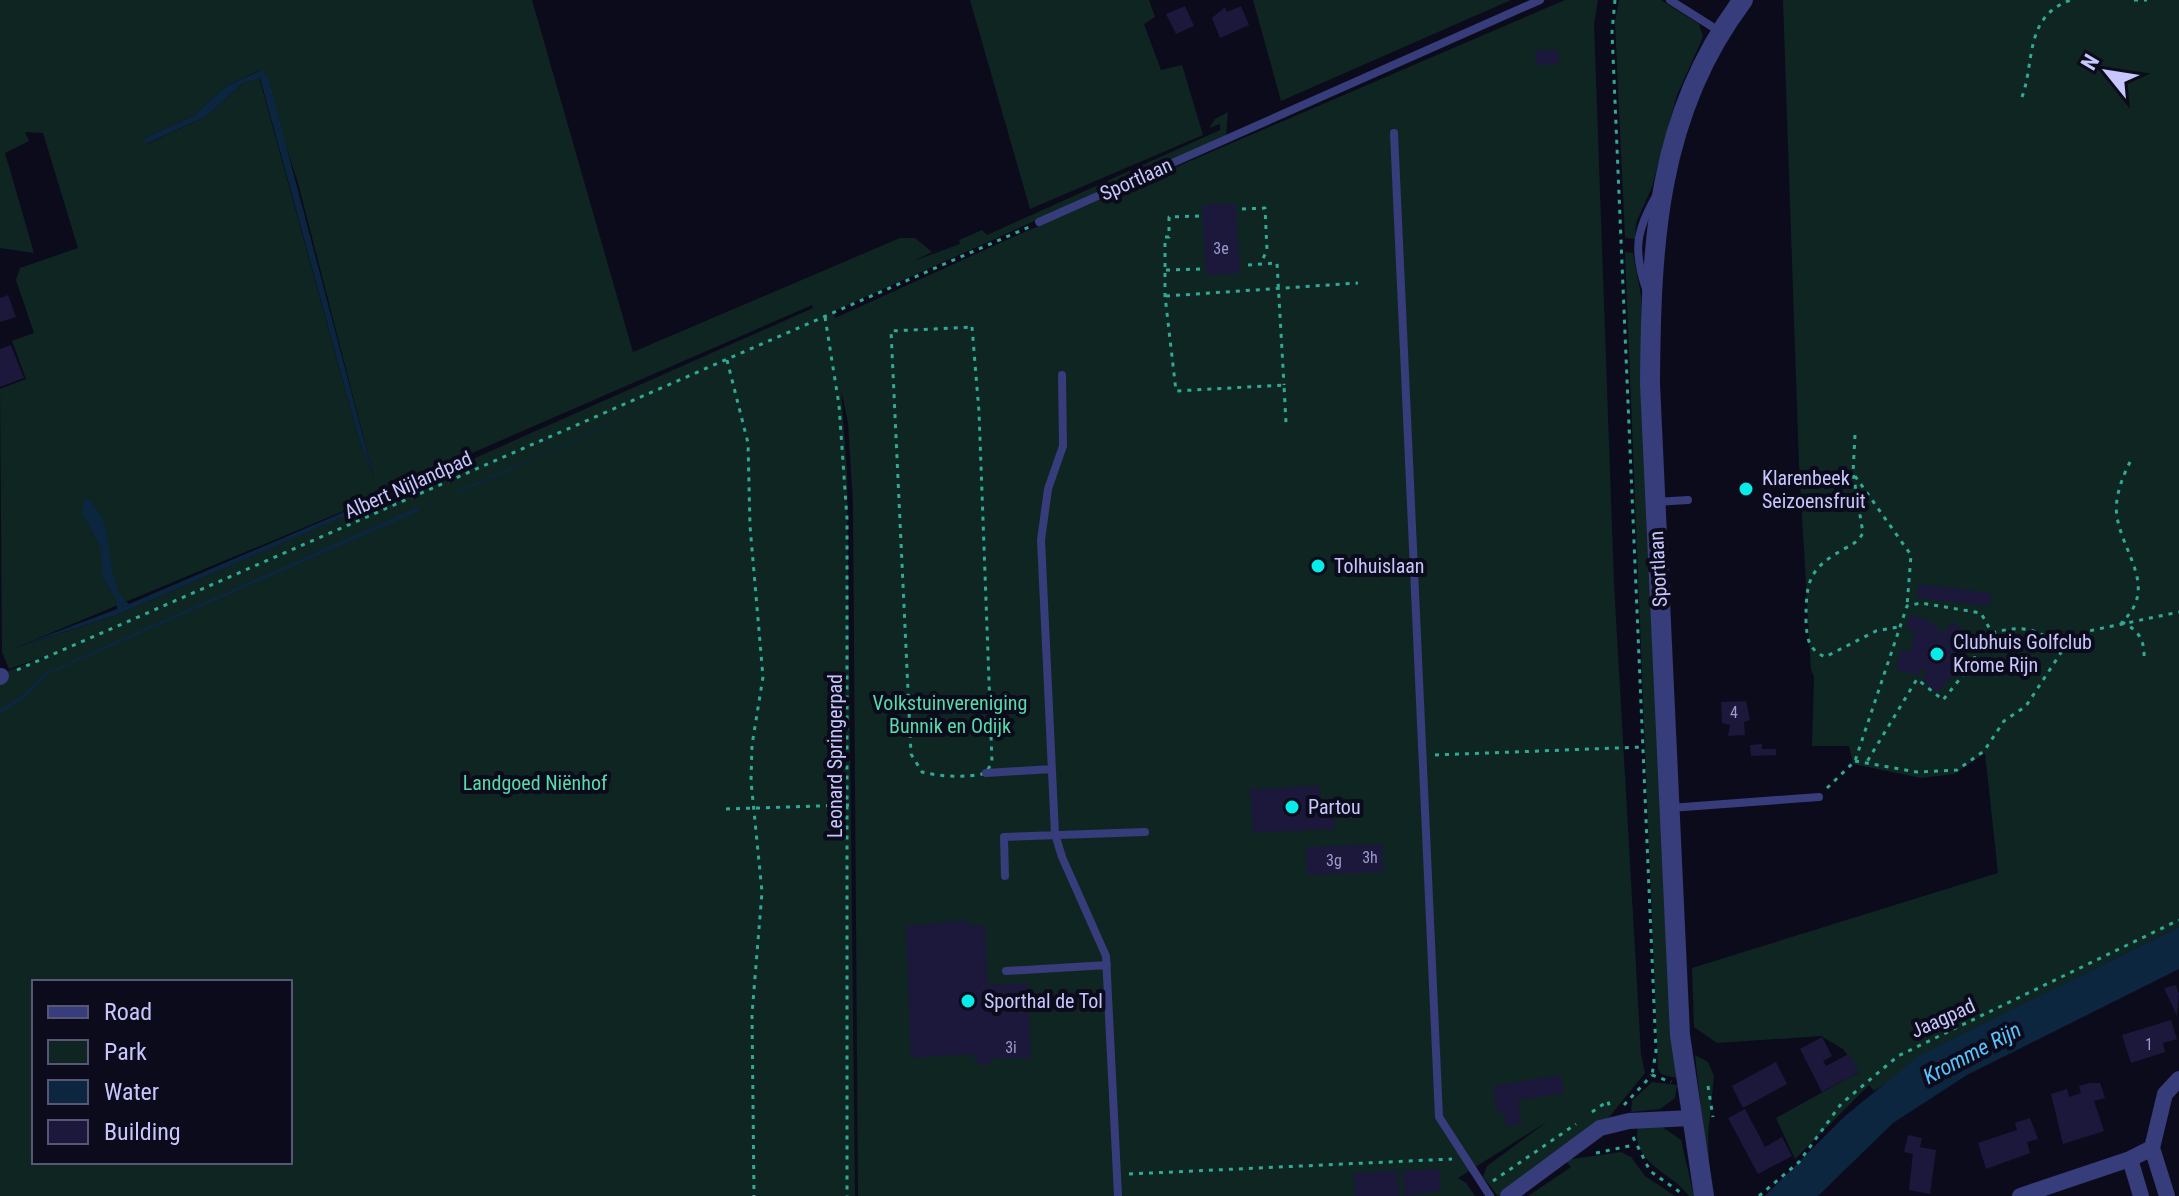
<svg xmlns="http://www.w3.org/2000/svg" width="2179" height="1196" font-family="'Roboto Condensed',sans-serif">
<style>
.green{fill:#0f2522;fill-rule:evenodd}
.water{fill:#0c263f}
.building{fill:#1b183c}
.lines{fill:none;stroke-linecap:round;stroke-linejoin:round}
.path{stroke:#2faa95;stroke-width:3;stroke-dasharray:4 6;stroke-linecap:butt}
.service{stroke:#373c7a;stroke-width:8}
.minor{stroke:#373c7a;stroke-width:16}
.tertiary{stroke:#373c7a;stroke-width:20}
.poi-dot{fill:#05ece9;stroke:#0c0b1c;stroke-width:3}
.labels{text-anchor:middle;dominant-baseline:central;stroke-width:8;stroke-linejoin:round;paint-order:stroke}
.number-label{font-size:16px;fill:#9c9bce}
.street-label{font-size:20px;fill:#c7c7fe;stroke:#0c0b1c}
.poi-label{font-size:20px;fill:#c7c7fe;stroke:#0c0b1c;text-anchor:start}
.park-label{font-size:20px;fill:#56dbab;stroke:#0c0b1c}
.water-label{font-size:22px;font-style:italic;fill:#58c2fb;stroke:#0c0b1c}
</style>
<rect width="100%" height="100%" fill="#0c0b1c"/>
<path class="green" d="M0,0H532L633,352L900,238H915L932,252L914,261L960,244L959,240L982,230L987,235L1220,130V124L1209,128L1215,119L1228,112L1226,135L834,311L835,318L1011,238L1565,0H1598L1594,24L1614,584L1641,1055L1645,1073L1610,1116L1498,1196L1483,1177L1487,1166L1548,1121L1458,1178L1466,1183L1475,1196H858L853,503L848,423L841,389L847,471L855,1196H0V674L49,655L9,669L2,652L0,389L26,379L12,341L34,333L16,280L20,268L78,248L43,133L25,132L29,141L5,153L34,253L0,248ZM261,70L298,183L374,478L358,436L259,77L243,83L207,116L147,144L144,138L193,116L226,86ZM812,305L813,308L439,474L438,469L472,453ZM423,478L424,481L117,615L15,648ZM34,982H290V1162H34Z
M970,0H1149L1155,17L1144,24L1161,70L1182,65L1203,135L1030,209Z
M1253,0H1511L1281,101Z
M1619,0H1661L1699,24L1703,37L1677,95L1652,187L1636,223L1635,239L1625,238L1615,22Z
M1783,0H2179V927L1944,1044L1874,1091L1869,1085L1795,1159L1776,1118L1859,1072L1843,1049L1821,1036L1717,1043L1694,1027L1692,968L1998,873L1985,753L1954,774L1921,778L1853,764L1849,746H1812L1814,677L1811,669L1799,465Z
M1625,252L1633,253L1641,296V362L1676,1078L1661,1074L1658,1069Z
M1695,1055L1708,1062L1714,1076L1708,1135L1710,1187Z
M1652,1082L1677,1085L1675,1098L1660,1109L1631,1112L1632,1101Z
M1638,1126H1661L1681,1140L1694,1196H1689C1672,1172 1630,1163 1638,1126Z
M1621,1152L1631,1157L1645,1176L1675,1196H1528L1571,1167L1565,1160Z"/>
<path class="water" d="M262,70L268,77L374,478L358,436L260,78L243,83L207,116L146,144L144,138L193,116L226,86Z
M719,376L458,493L455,492Z
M423,478L425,481L117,615L14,648L117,609V601L103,577L100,545L82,513L84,497C120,517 101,585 129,604Z
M418,507L419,511L48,674L23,699L0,714V709L21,696L45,673Z
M2179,927V969L1967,1075L1893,1123L1818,1196H1765L1845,1116L1920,1055Z"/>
<path class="building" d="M1185,6L1194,26L1176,34L1166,14Z
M1241,6L1249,25L1220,38L1212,18L1225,7L1227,12Z
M1558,50L1559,64L1536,65L1535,51Z
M1236,203L1240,273L1206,275L1202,205Z
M8,295L16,317L0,322V298Z
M11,345L24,378L0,387V349Z
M1919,584L1991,593L1989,606L1917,598Z
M1909,615L1928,620L1944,633L1952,621L1978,643L1962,655L1971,662L1957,678L1953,675L1937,693L1922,680L1927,672L1922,668L1918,675L1896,670L1901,650L1910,652L1915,630L1906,628Z
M1746,701L1750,720L1744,722L1745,735L1728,736L1730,725L1722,723L1721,702Z
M1762,744V749H1776V755L1751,756L1750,745Z
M1320,786L1321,815L1334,814L1335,829L1253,833L1250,789Z
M1382,844L1384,872L1307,875L1306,847Z
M968,920L969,926L985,925L988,985L1028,983L1031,1058H996L984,1066L975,1061L974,1054L911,1058L906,926Z
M2176,985L2179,994L2177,1016L2164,988Z
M2171,1020L2177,1039L2163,1043L2165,1052L2131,1063L2122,1035Z
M1822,1037L1832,1056L1823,1061L1826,1066L1849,1054L1859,1072L1822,1092L1800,1049Z
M1776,1062L1787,1084L1743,1108L1732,1086Z
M1561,1075L1564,1093L1518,1100L1522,1123L1506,1126L1504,1112L1497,1113L1493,1086Z
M2089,1083H2100L2105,1098L2094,1101L2104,1131L2063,1144L2051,1094L2067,1089L2069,1097L2081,1093L2079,1086Z
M1745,1109L1765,1147L1782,1137L1792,1156L1758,1174L1728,1118Z
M2030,1118L2038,1139L2027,1142L2030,1153L1986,1169L1978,1143L2017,1130L2015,1123Z
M1908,1135L1922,1138L1920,1147L1936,1150L1930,1194L1909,1190L1913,1154L1904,1152Z
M1440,1169L1441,1191L1404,1196L1403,1171Z
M1397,1171L1399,1196H1355L1354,1173Z"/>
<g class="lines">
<path class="path" d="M1615,0L1612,32L1656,1051L1652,1075
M2134,0H2147
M2022,97C2035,62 2024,16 2071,0
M1242,209L1265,208L1267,250L1261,263
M1199,216L1169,217V237H1165V296L1176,391L1284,385L1286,423
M1248,265L1277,263L1284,385
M1166,270L1202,269
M1166,296L1358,283
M825,317L839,405L847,519V1196
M972,327L979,412L992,762L986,773C967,778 941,777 922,772L911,754L891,331Z
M727,360L748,443L750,526L763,677L752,745L751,781L762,892L752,1014L754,1196
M1855,435L1853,473L1863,533C1858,542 1853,544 1844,549C1808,569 1806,582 1806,621C1807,639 1808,649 1825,657L1876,631L1898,627
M2130,462C2122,478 2114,498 2117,517C2124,556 2158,588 2122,622C2140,631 2145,641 2144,661
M1855,476L1911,555L1907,606
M1992,633C2026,624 2035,629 2064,648
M17,670L1029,227
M1435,755L1643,747
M1855,761L1917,772L1957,770L1984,751L2004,721L2026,706L2064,648L2084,632L2179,612
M1827,788L1855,761L1907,606L1921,603L1981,613L1992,633L1974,655L1975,660L1943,700L1917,679L1865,765
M726,809L849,805
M1652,1075L1671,1082
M1708,1086L1713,1117
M1624,1105L1652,1075
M1592,1112L1608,1101L1610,1109
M1633,1137L1650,1171L1684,1195
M1596,1153L1634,1145
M1129,1174L1452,1159
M1493,1181L1576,1124
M1759,1196L1799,1162L1841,1104L1898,1056L2179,920"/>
<path class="service" d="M1670,0L1719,31
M1394,133L1439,1117L1490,1196
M1039,222L1540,0
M1646,289C1633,250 1636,231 1656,196
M1062,375L1063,446L1048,489L1041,540L1055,834L1062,857L1106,956L1118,1196
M1655,502L1688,500
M986,773L1052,769
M1670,808L1819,797
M1005,876L1004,837L1145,832
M1006,971L1107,965"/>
<path class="minor" d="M0,677L1,676
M2152,1148L2165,1094L2179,1079
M2152,1148L2167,1196
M2130,1159L2141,1196
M1508,1196L1600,1128L1629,1121L1691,1118
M2020,1196L2130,1159L2152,1148"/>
<path class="tertiary" d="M1704,1196L1680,1035L1650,384C1651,246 1656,115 1743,0"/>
</g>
<g class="poi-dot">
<circle cx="1746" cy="489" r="8"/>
<circle cx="1318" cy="566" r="8"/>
<circle cx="1937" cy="654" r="8"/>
<circle cx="1292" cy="807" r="8"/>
<circle cx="968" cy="1001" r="8"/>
</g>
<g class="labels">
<g class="number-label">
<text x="1221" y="248">3e</text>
<text x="1734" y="712">4</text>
<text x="1370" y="857">3h</text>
<text x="1334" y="860">3g</text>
<text x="2149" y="1044">1</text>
<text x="1011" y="1047">3i</text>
</g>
<g class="street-label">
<text transform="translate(1136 179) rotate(-24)">Sportlaan</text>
<text transform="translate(408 485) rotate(-24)">Albert Nijlandpad</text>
<text transform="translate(1658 569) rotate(-93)">Sportlaan</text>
<text transform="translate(835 756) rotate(-90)">Leonard Springerpad</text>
<text transform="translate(1943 1018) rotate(-24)">Jaagpad</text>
</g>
<g class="poi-label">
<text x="1762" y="478">Klarenbeek<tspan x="1762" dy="23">Seizoensfruit</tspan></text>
<text x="1334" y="566">Tolhuislaan</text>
<text x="1953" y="642">Clubhuis Golfclub<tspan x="1953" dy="23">Krome Rijn</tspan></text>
<text x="1308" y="807">Partou</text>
<text x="984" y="1001">Sporthal de Tol</text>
</g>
<g class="park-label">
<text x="950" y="703">Volkstuinvereniging<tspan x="950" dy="23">Bunnik en Odijk</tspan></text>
<text x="535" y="783">Landgoed Niënhof</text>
</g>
<g class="water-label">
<text transform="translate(1972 1053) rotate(-28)">Kromme Rijn</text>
</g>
</g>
<rect x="32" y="980" width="260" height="184" fill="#0c0b1c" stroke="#575676" stroke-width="2"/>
<rect x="48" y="1006" width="40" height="12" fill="#373c7a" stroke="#575676" stroke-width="2"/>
<text x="104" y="1020" font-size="24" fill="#c7c7fe">Road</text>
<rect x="48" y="1040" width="40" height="24" fill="#0f2522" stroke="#575676" stroke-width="2"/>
<text x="104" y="1060" font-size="24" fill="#c7c7fe">Park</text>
<rect x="48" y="1080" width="40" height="24" fill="#0c263f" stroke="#575676" stroke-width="2"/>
<text x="104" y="1100" font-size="24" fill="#c7c7fe">Water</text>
<rect x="48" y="1120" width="40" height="24" fill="#1b183c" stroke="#575676" stroke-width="2"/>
<text x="104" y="1140" font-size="24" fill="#c7c7fe">Building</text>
<g transform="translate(2107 72) rotate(300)" stroke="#0c0b1c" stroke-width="6" paint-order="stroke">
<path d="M0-6L14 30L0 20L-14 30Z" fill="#c7c7fe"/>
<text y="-12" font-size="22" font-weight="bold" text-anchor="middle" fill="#c7c7fe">N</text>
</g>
</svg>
